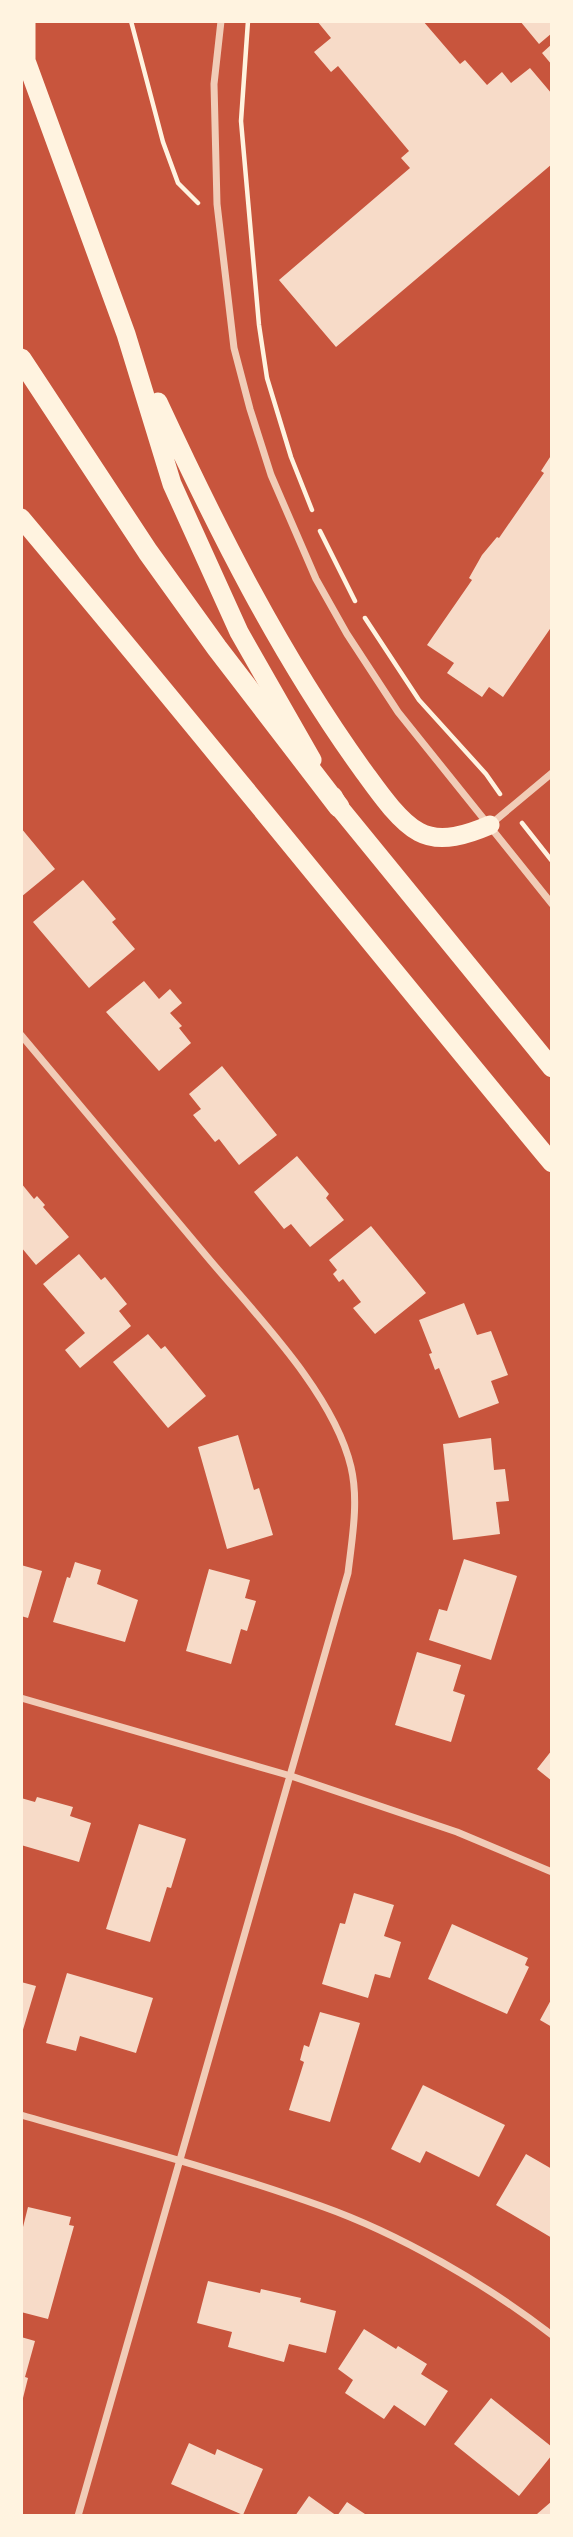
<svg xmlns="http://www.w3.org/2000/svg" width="573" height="2537" font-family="'DejaVu Sans',sans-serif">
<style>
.building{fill:#f7dbc8}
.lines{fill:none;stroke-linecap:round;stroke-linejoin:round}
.path{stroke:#fff3e0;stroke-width:4.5}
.minor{stroke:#f1ccb7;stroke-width:7}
.trunk{stroke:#fff3e0;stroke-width:19}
.motorway{stroke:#fff3e0;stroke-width:21}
</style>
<rect width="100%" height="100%" fill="#c8553d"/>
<path class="building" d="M317,21H423L460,64L465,60L487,85L502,72L511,83L530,68L552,94V164L336,347L279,280L410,168L401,158L409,151L338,66L331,72L314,52L331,38Z
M520,21H552V33L539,44Z
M552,44V65L542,53Z
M552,454V626L503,697L489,687L482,697L447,673L454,663L427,645L472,580L469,578L482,555L497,537L499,538L544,473L541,471Z
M21,828L55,869L21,897Z
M83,880L116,919L112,922L135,949L89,988L33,922Z
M144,981L159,999L170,989L182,1003L170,1013L182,1026L179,1028L191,1043L159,1071L106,1012Z
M222,1066L277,1135L239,1165L219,1139L215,1142L193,1115L201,1109L189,1094Z
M297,1156L329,1194L326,1198L344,1220L310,1247L291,1224L284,1229L254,1192Z
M21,1183L34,1199L37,1196L45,1205L43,1207L69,1237L36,1265L21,1247Z
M371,1226L426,1293L375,1334L353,1308L361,1302L343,1279L339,1282L333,1274L337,1270L329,1260Z
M79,1254L101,1280L105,1277L127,1304L119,1311L131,1326L80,1368L65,1350L85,1333L43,1284Z
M464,1303L477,1335L491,1331L508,1375L491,1381L499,1403L459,1418L439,1368L435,1370L429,1354L432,1353L419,1320Z
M148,1334L161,1349L165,1346L206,1396L168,1428L113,1362Z
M238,1435L254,1490L259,1488L273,1535L227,1549L198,1447Z
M491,1438L494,1470L505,1469L509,1501L496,1502L500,1534L453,1540L443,1444Z
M464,1559L517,1576L491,1660L429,1640L439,1609L447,1611Z
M75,1562L101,1570L97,1584L138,1600L125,1642L53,1622L67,1577L70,1578Z
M21,1565L42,1571L28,1618L21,1616Z
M209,1569L250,1580L245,1598L256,1601L247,1631L241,1629L231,1664L186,1651Z
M417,1652L461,1665L453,1691L465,1695L451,1742L395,1725Z
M552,1750V1781L537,1769Z
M37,1797L73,1807L70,1816L91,1823L79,1862L21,1845V1798L35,1802Z
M139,1824L186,1839L171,1888L167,1887L150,1942L106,1929Z
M354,1893L394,1905L384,1936L401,1942L390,1978L375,1974L368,1998L322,1984L340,1923L345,1924Z
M452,1924L528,1958L525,1965L529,1967L507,2014L428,1979Z
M67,1973L153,1998L136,2053L80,2036L76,2051L46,2043Z
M21,1982L36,1986L22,2033H21Z
M552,1998V2027L540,2020Z
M320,2012L360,2023L330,2122L289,2110L304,2062L300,2060L304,2045L309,2047Z
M423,2085L505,2125L479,2177L426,2151L420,2163L391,2149Z
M526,2154L552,2169V2238L496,2205Z
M28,2207L71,2217L69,2225L74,2226L48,2319L21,2312V2235Z
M208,2281L260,2293L261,2289L301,2298L300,2302L336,2311L326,2353L289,2344L284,2362L228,2347L232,2332L197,2323Z
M364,2329L396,2349L398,2346L427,2364L421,2374L448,2391L425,2426L394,2405L384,2419L345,2393L353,2380L338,2369Z
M21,2337L35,2341L25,2377L28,2378L22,2402Z
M491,2398L552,2447V2455L519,2496L454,2444Z
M189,2443L215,2455L217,2449L263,2469L243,2515L171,2484Z
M309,2496L337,2516L347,2502L368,2516H295Z
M552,2501V2516H539L537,2514Z"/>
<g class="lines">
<path class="path" d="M131,21L163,142L178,183L198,203
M248,21L241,121L259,325L267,378L291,457L312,510
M320,531L355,601
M365,618L419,700L486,774L500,794
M522,823L552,861"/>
<path class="minor" d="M221,21L214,84L217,204L234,348L250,409L271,475L316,579L347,634L398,712L552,904
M491,824L552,773
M21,1035C84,1109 146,1184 209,1259C257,1316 334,1394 351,1467C359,1501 352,1539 348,1573L78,2516
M21,1698L291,1776L457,1832L552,1872
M21,2115C121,2144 223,2171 321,2206C400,2234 486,2284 552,2335"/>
<path class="trunk" d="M21,47L126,334L172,484L239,632L312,760
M26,59V21
M158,402C217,529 280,655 362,769C376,788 398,821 419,832C441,844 469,834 490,825
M21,518C200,731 374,948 552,1163
M333,796L339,807L552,1068"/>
<path class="motorway" d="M21,359L148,552L217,648L339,807"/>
</g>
<rect width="573" height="2537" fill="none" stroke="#fff3e0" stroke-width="46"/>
</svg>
